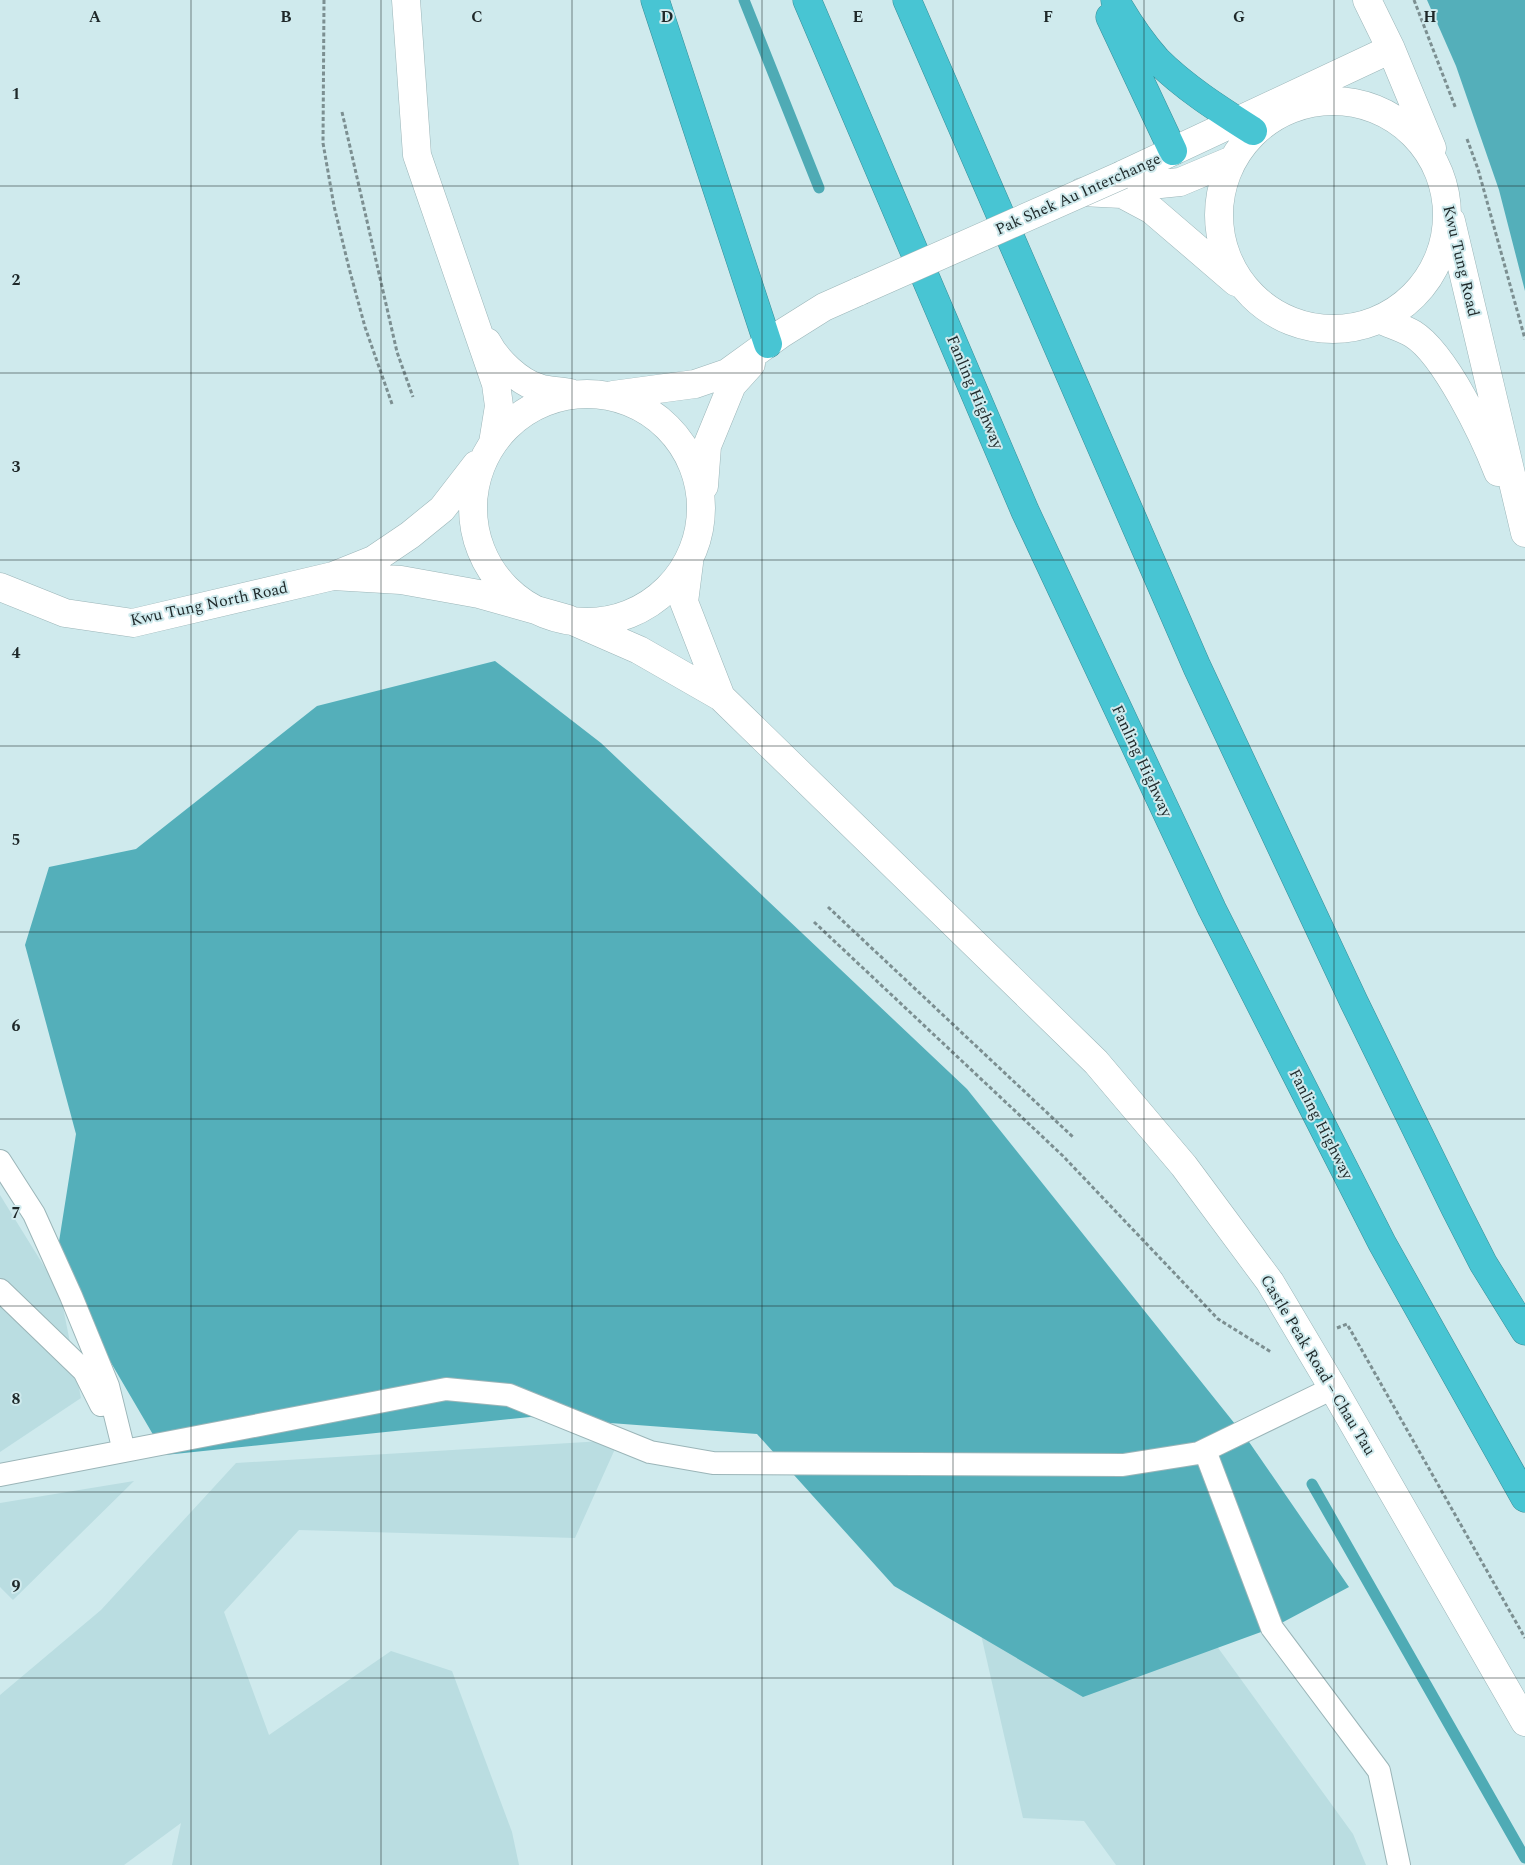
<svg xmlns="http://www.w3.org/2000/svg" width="1525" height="1865" font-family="Spectral,serif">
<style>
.built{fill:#badde1}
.forest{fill:#54afba}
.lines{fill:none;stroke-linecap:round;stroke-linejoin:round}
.stream{stroke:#4fabb5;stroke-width:11}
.lane-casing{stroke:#9bb5b8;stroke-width:24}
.secondary-casing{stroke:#9bb5b8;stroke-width:29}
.highway-casing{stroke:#398e98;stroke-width:29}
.path{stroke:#7c8f91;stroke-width:3;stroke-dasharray:4 2.5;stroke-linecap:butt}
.lane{stroke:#fff;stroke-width:22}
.secondary{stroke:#fff;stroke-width:28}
.highway{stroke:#48c5d3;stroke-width:28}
.secondary-bridge-casing{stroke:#9bb5b8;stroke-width:29;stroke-linecap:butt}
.secondary-bridge{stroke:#fff;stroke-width:28}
.grid{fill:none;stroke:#1e2829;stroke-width:1;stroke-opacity:0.55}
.labels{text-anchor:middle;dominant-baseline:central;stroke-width:4;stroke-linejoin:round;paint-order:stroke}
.street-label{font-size:16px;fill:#1e2829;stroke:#cfeaed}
.grid-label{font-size:16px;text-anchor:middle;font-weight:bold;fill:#1e2829;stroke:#cfeaed;stroke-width:4;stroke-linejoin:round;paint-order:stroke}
</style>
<rect width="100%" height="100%" fill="#cfeaed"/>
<path class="built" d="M0,1195L60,1292L81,1398L0,1452Z
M619,1440L575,1538L299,1530L224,1612L269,1735L391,1651L452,1671L512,1832L519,1865H172L181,1823L124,1865H0V1695L101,1610L236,1463Z
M134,1481L13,1600L0,1587V1503Z
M968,1578L1174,1587L1353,1834L1366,1865H1116L1084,1821L1023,1818Z"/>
<path class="forest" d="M1427,0H1525V291L1499,190L1456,66Z
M495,661L601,743L967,1089L1247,1439L1349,1587L1272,1628L1083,1697L894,1586L757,1434L530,1417L165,1455L55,1267L76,1134L25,945L49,867L136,849L317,706Z"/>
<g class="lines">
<path class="stream" d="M744,0L819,188
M1312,1484L1525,1858"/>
<defs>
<path id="lane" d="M0,1161L34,1214L71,1296L108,1386L124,1451
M0,1290L84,1371L101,1405
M1199,1453L1207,1456L1272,1628L1379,1771L1399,1865
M0,1475L446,1389L509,1395L650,1452L713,1463L1123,1465L1199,1453L1333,1388"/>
<path id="secondary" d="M406,0L417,155L496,384L499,406L493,443
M1367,0L1391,49L1432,148
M1219 215a114 114 0 1 1 228 0a114 114 0 1 1-228 0Z
M1122,175L1391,49
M1111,189L1180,182L1230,161
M1082,192L1122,194L1152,210L1236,282
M1451,221L1525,533
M1381,320C1392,325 1403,328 1413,334C1445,354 1484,436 1498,472
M487,342C496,360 519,382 539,388C548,391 560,391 570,393
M473 508a114 114 0 1 1 228 0a114 114 0 1 1-228 0Z
M613,395L695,384L727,373L781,334L824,307L860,291
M704,486L707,446L732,385L751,364
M689,563L684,602L721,697
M333,576L401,580L479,594L568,619L639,650L721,697L1096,1062L1184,1166L1270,1282L1333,1388L1525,1722
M0,587L65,613L133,623L333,576L373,560L410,535L442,509L476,465"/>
<path id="highway" d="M655,0L768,344
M807,0L1025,511L1212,909L1382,1243L1525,1498
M907,0L1197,667L1354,1002L1455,1208L1483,1263L1525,1331
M1115,0C1127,21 1141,42 1157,60C1185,88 1220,110 1253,131
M1110,17L1173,151"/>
</defs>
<use href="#lane" class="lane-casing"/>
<use href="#secondary" class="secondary-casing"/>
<use href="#highway" class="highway-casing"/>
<path class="path" d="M324,0L323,143L334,206L349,268L365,327L392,404
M1414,0L1456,109
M342,112L397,352L413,397
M1467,139L1478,169L1525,339
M828,907L1074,1138
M814,922L1063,1156L1218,1319L1271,1352
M1337,1328L1347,1324L1525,1638"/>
<use href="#lane" class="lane"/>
<use href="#secondary" class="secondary"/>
<use href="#highway" class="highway"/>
<defs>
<path id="secondary-bridge" d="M860,291L1122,175"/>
</defs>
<use href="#secondary-bridge" class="secondary-bridge-casing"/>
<use href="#secondary-bridge" class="secondary-bridge"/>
</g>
<path class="grid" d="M191,0V1865M381,0V1865M572,0V1865M762,0V1865M953,0V1865M1144,0V1865M1334,0V1865M0,186H1525M0,373H1525M0,560H1525M0,746H1525M0,932H1525M0,1119H1525M0,1306H1525M0,1492H1525M0,1678H1525"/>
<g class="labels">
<g class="street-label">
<text transform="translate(1078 194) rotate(-24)">Pak Shek Au Interchange</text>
<text transform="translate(1461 261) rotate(77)">Kwu Tung Road</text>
<text transform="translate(975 392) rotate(67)">Fanling Highway</text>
<text transform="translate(209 604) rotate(-12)">Kwu Tung North Road</text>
<text transform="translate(1142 761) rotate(65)">Fanling Highway</text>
<text transform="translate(1321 1124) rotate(63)">Fanling Highway</text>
<text transform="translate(1318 1365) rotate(59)">Castle Peak Road – Chau Tau</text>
</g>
</g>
<g class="grid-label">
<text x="95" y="22">A</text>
<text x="286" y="22">B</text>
<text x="477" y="22">C</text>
<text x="667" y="22">D</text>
<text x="858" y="22">E</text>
<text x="1048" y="22">F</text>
<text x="1239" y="22">G</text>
<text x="1430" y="22">H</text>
<text x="16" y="99">1</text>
<text x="16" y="285">2</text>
<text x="16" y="472">3</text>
<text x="16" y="658">4</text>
<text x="16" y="845">5</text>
<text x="16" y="1031">6</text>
<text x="16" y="1218">7</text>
<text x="16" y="1404">8</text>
<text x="16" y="1591">9</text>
</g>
</svg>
